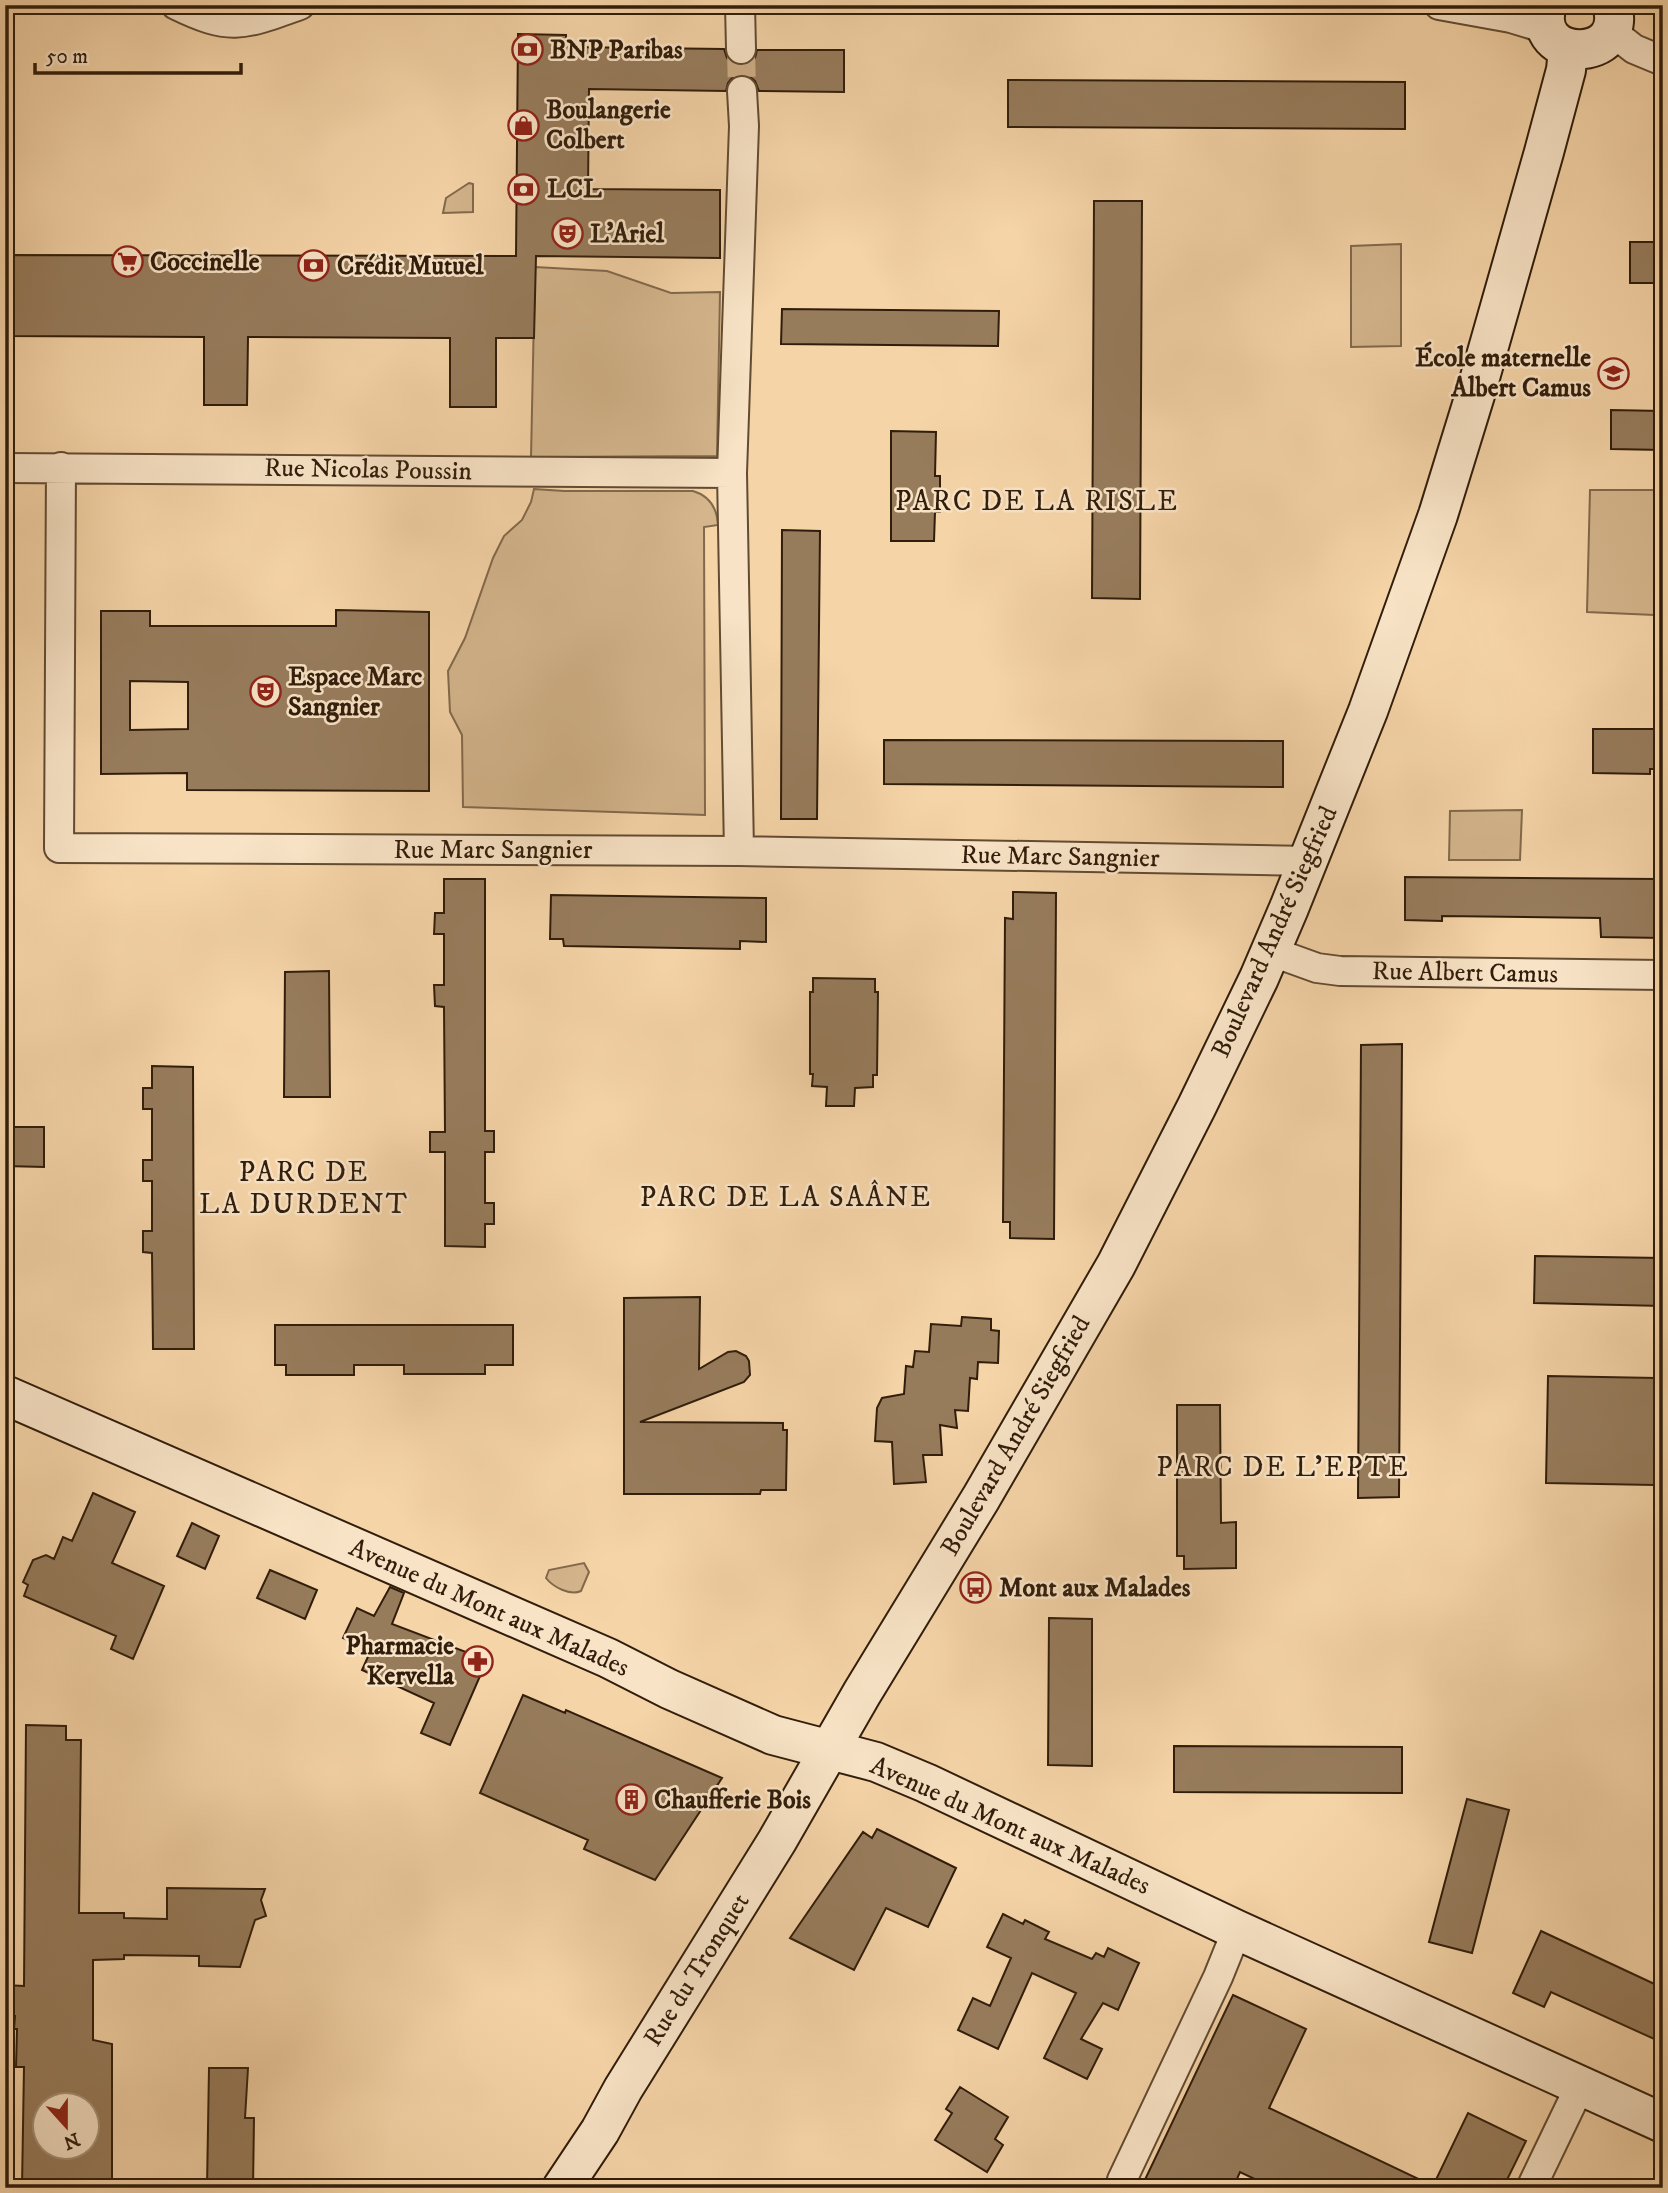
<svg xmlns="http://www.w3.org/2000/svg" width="1668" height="2193" font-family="'IM FELL DW Pica',serif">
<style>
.green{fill:#d4b58c;stroke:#82694c;stroke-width:2}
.building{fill:#977c5c;stroke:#311d0b;stroke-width:2;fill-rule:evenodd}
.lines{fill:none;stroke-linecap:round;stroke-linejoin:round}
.street-tunnel{stroke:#ceaf88;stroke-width:28;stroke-dasharray:28 14;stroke-linecap:butt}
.street-casing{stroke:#624b32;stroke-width:32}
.secondary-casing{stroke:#311d0b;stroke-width:42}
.street{stroke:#f8e3c6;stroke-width:28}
.secondary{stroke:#f8e3c6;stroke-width:38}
.labels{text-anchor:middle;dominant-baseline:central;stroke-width:5;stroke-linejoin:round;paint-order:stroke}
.poi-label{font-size:26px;font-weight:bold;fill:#311d0b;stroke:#f8e3c6;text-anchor:start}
.street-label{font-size:26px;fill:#311d0b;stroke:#f8e3c6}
.neighbourhood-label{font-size:28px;letter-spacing:2px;fill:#311d0b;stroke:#f8e3c6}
</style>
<rect width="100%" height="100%" fill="#f5d4a7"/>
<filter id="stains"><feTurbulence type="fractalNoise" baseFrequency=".00286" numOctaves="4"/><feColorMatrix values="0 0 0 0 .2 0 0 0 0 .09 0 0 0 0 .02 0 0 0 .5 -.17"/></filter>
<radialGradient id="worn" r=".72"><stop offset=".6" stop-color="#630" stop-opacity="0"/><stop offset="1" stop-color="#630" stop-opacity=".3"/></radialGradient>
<path class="green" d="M469,183L473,184V212L443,213L446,198Z
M1401,244V346L1351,347V246Z
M535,267L607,271L671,293L720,292L717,456L531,457Z
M534,489L564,491H693C710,496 717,508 718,525L704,527L705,815L463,807L462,735L450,712L448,671L465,638L493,558L504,536L522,520L531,502Z
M1590,490H1657L1654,615L1587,612Z
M1522,810L1520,860H1449L1450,811Z
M584,1563L589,1572L581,1591C570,1596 553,1587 546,1578L549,1570Z"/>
<path class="building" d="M518,34L566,35V47L724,49L727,58L732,63L741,66L750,63L755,58L757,50H844V92L759,91L755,81L750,77L742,74L732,78L728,83L726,91L589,89L588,189L720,190V258L536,256L534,338H496V407H450V338L248,337L247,405H204V337L5,336V255L516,256Z
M1008,80L1405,82V129L1008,127Z
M1094,201H1142L1140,599L1092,598Z
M1630,242H1663V283H1630Z
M782,309L999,311L998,346L781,344Z
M1611,410L1663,411V450L1611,449Z
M891,431L936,432L935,476H940V512H935L934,541H891Z
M782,530L820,531L817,819H781Z
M336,610L429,612V791L187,790V773L101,774V611H150V626H336ZM130,681L188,682V729L130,730Z
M1593,729H1663V769H1650V774L1593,773Z
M884,740L1283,741V787L884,784Z
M1405,877L1658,879L1657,895L1663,896V938L1601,937L1600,918L1442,916V921L1405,920Z
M444,879H485V1131H494V1152H485V1203H494V1224H485V1247L445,1246V1152H430V1132H445L444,1007L435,1006L434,985H444V934H434L435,913H444Z
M1013,892L1056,893L1054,1239L1010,1238V1222H1003L1005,918L1013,919Z
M551,895L766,898V942L740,941V949L564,946L563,939H550Z
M329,971L330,1097H284L285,972Z
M813,978L875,979V992H878L877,1075H873V1087L855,1088L854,1106H826L827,1087L812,1086L813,1074H810V992H813Z
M1402,1044L1399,1497L1358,1498L1361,1045Z
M152,1066L193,1067L194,1349H153L152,1253L143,1252V1231H152V1181H143V1160H152V1109H143V1088H152Z
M5,1127H44V1167L5,1166Z
M1535,1256L1663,1258V1306L1534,1303Z
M700,1297L699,1369L728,1352L736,1351L746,1356L749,1361L750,1375L744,1382L640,1422L783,1423V1430H787L786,1490H761L760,1494H624V1298Z
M962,1317L991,1319V1330L999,1331L998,1363L978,1362L977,1379L970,1378L968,1411L955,1410L957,1428L940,1425L942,1455H923L926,1482L894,1484L892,1442L875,1441L877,1408L882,1398L904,1394L906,1366L913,1367L915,1351L929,1352L931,1324L961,1326Z
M275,1325H513V1365H485V1374H404V1365H354V1375H286V1365H275Z
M1548,1376L1656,1378L1654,1485L1546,1483Z
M1177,1405H1220L1221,1523L1236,1522V1568L1184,1569V1556H1177Z
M93,1493L135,1512L112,1563L164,1586L133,1659L111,1649L116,1636L24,1596L28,1585L23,1582L33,1560L46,1555L54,1559L63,1537L72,1541Z
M192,1523L219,1536L205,1569L177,1556Z
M270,1570L317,1590L305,1619L257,1598Z
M390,1587L404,1593L392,1624L487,1660L450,1745L421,1733L434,1703L362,1670L371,1650L343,1638L357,1608L374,1616Z
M1049,1618L1092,1619V1766L1048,1765Z
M523,1695L565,1713L566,1710L722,1778L655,1880L584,1849L588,1840L480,1793Z
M26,1725L66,1726V1740H81L79,1913H124V1918L167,1919V1888L265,1889L261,1900L266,1916L255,1920L240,1967L199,1966V1956L124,1955V1959L93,1960V2040L112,2044V2184L95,2182V2188H22L24,2067H16L17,2029H14L15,2016H5V1985L24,1986ZM46,2105H88V2147H46Z
M1174,1746L1402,1747V1793L1174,1792Z
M1467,1799L1509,1810L1472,1953L1429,1942Z
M877,1829L956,1868L928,1927L886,1908L854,1970L790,1938L863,1832L872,1838Z
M1003,1914L1023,1924L1025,1920L1049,1932L1045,1939L1092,1959L1096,1953L1104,1957L1108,1948L1139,1963L1118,2010L1103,2003L1081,2039L1102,2049L1087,2079L1044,2058L1076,1993L1032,1973L998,2049L958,2030L973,1998L990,2006L1011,1958L987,1947Z
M1541,1931L1663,1988V2043L1551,1992L1544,2007L1513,1993Z
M1233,1995L1306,2029L1269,2108L1433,2186L1468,2113L1526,2141L1503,2188H1274L1240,2172L1233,2188H1141Z
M209,2068H248L245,2118H254L253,2188H207Z
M960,2087L1008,2117L995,2139L1003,2145L987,2172L935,2140L952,2113L946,2109Z"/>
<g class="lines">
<path class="street-tunnel" d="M741,49L742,91"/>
<defs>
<path id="street" d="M176,5C231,32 244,25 300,5
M740,5L741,49
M1439,5L1511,18L1547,29
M1611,31L1634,49L1663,61
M61,467L59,848L739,851L1309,861
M5,468L732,473
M739,851L732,473L744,126L742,91
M1270,951L1317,968L1340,971L1663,975
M1120,2188L1122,2180L1218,1977L1237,1930
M1531,2188L1580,2086"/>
<path id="secondary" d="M1547,5C1529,64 1630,64 1612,5
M5,1395L608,1658L669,1689L773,1735L876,1762L926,1783L1237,1930L1663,2123
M562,2188L600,2131L623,2089L777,1841L862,1693L981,1498L1116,1265L1197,1106L1259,978L1289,908L1368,711L1438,515L1475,395L1544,152L1566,70L1568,49"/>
</defs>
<use href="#street" class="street-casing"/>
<use href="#secondary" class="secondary-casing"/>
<use href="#street" class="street"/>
<use href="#secondary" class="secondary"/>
</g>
<defs>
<symbol id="bank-ring" viewBox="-11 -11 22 22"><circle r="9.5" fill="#f8e3c6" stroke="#8f2418" stroke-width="1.5"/><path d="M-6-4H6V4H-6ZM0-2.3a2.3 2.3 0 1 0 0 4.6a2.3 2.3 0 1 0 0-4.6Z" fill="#8f2418"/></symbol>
<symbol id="shop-ring" viewBox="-11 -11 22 22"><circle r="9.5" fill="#f8e3c6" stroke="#8f2418" stroke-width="1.5"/><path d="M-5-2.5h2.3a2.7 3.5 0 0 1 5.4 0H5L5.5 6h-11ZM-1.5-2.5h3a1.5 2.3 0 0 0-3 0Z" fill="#8f2418"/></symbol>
<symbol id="theatre-ring" viewBox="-11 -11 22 22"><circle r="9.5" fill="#f8e3c6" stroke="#8f2418" stroke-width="1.5"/><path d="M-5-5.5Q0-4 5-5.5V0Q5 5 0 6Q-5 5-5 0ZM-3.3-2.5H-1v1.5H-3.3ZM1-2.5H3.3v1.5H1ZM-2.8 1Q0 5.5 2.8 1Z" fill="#8f2418"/></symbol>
<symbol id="supermarket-ring" viewBox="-11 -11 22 22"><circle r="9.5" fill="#f8e3c6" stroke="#8f2418" stroke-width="1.5"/><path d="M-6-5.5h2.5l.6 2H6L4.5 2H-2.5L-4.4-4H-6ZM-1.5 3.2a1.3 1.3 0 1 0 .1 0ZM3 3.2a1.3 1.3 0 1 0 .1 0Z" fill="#8f2418"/></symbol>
<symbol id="school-ring" viewBox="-11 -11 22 22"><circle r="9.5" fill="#f8e3c6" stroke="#8f2418" stroke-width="1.5"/><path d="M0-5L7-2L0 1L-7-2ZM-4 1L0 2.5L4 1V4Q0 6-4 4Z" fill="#8f2418"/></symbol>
<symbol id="bus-ring" viewBox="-11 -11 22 22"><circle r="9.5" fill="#f8e3c6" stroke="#8f2418" stroke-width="1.5"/><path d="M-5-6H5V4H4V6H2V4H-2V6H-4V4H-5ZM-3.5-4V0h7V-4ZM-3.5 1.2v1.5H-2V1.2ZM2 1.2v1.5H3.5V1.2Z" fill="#8f2418"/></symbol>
<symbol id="pharmacy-ring" viewBox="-11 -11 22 22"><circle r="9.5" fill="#f8e3c6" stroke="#8f2418" stroke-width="1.5"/><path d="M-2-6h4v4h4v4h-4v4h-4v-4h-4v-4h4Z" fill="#8f2418"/></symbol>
<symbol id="building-ring" viewBox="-11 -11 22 22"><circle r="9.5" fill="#f8e3c6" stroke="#8f2418" stroke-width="1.5"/><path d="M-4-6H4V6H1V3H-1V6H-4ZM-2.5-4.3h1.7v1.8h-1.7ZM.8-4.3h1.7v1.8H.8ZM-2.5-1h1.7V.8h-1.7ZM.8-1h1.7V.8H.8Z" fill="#8f2418"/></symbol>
</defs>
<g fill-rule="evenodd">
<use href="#bank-ring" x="510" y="32" width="35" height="35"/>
<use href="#shop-ring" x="506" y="108" width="35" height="35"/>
<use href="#bank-ring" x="506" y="172" width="35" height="35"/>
<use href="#theatre-ring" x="550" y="216" width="35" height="35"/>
<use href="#supermarket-ring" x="110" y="244" width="35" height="35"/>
<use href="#bank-ring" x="296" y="248" width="35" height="35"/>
<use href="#school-ring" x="1596" y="356" width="35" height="35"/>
<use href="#theatre-ring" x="248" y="674" width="35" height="35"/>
<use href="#bus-ring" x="958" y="1570" width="35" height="35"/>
<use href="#pharmacy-ring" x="460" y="1644" width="35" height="35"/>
<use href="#building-ring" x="614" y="1782" width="35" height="35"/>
</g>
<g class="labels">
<g class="poi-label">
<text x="550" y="50">BNP Paribas</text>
<text x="546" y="110">Boulangerie<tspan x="546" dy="30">Colbert</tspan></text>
<text x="547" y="189">LCL</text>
<text x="590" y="234">L'Ariel</text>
<text x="150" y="262">Coccinelle</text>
<text x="337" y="266">Crédit Mutuel</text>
<text x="1591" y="358" text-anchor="end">École maternelle<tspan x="1591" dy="30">Albert Camus</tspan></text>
<text x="288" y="677">Espace Marc<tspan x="288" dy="30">Sangnier</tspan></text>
<text x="999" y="1588">Mont aux Malades</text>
<text x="454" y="1646" text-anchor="end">Pharmacie<tspan x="454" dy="30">Kervella</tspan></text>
<text x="654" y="1800">Chaufferie Bois</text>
</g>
<g class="street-label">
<text transform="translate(368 470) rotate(1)">Rue Nicolas Poussin</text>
<text x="493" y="850">Rue Marc Sangnier</text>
<text transform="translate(1060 857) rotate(1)">Rue Marc Sangnier</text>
<text transform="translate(1275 932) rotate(-66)">Boulevard André Siegfried</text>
<text transform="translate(1465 973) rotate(1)">Rue Albert Camus</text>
<text transform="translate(1016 1436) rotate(-60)">Boulevard André Siegfried</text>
<text transform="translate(489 1608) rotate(24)">Avenue du Mont aux Malades</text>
<text transform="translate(1010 1826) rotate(24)">Avenue du Mont aux Malades</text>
<text transform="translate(697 1970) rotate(-58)">Rue du Tronquet</text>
</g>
<g class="neighbourhood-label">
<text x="1037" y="501">PARC DE LA RISLE</text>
<text x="304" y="1172">PARC DE<tspan x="304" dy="32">LA DURDENT</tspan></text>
<text x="786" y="1197">PARC DE LA SAÂNE</text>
<text x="1283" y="1467">PARC DE L'EPTE</text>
</g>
</g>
<rect width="1668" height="2193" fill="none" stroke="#f5d4a7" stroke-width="28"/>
<rect x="7" y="7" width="1654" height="2179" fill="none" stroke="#311d0b" stroke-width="3.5"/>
<rect x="14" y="14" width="1640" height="2165" fill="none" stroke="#311d0b" stroke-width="2"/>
<g transform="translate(66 2126) rotate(159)"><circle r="33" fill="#f8e3c6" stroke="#a8947b" stroke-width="2"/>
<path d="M0-5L12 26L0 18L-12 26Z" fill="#8f2418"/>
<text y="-10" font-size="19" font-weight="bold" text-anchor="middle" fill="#311d0b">N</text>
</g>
<path d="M35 63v10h206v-10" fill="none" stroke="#311d0b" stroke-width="3.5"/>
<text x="46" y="63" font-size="21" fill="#311d0b" stroke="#f8e3c6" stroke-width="5" paint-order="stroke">50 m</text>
<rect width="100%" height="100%" filter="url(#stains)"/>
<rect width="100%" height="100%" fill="url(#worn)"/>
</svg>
